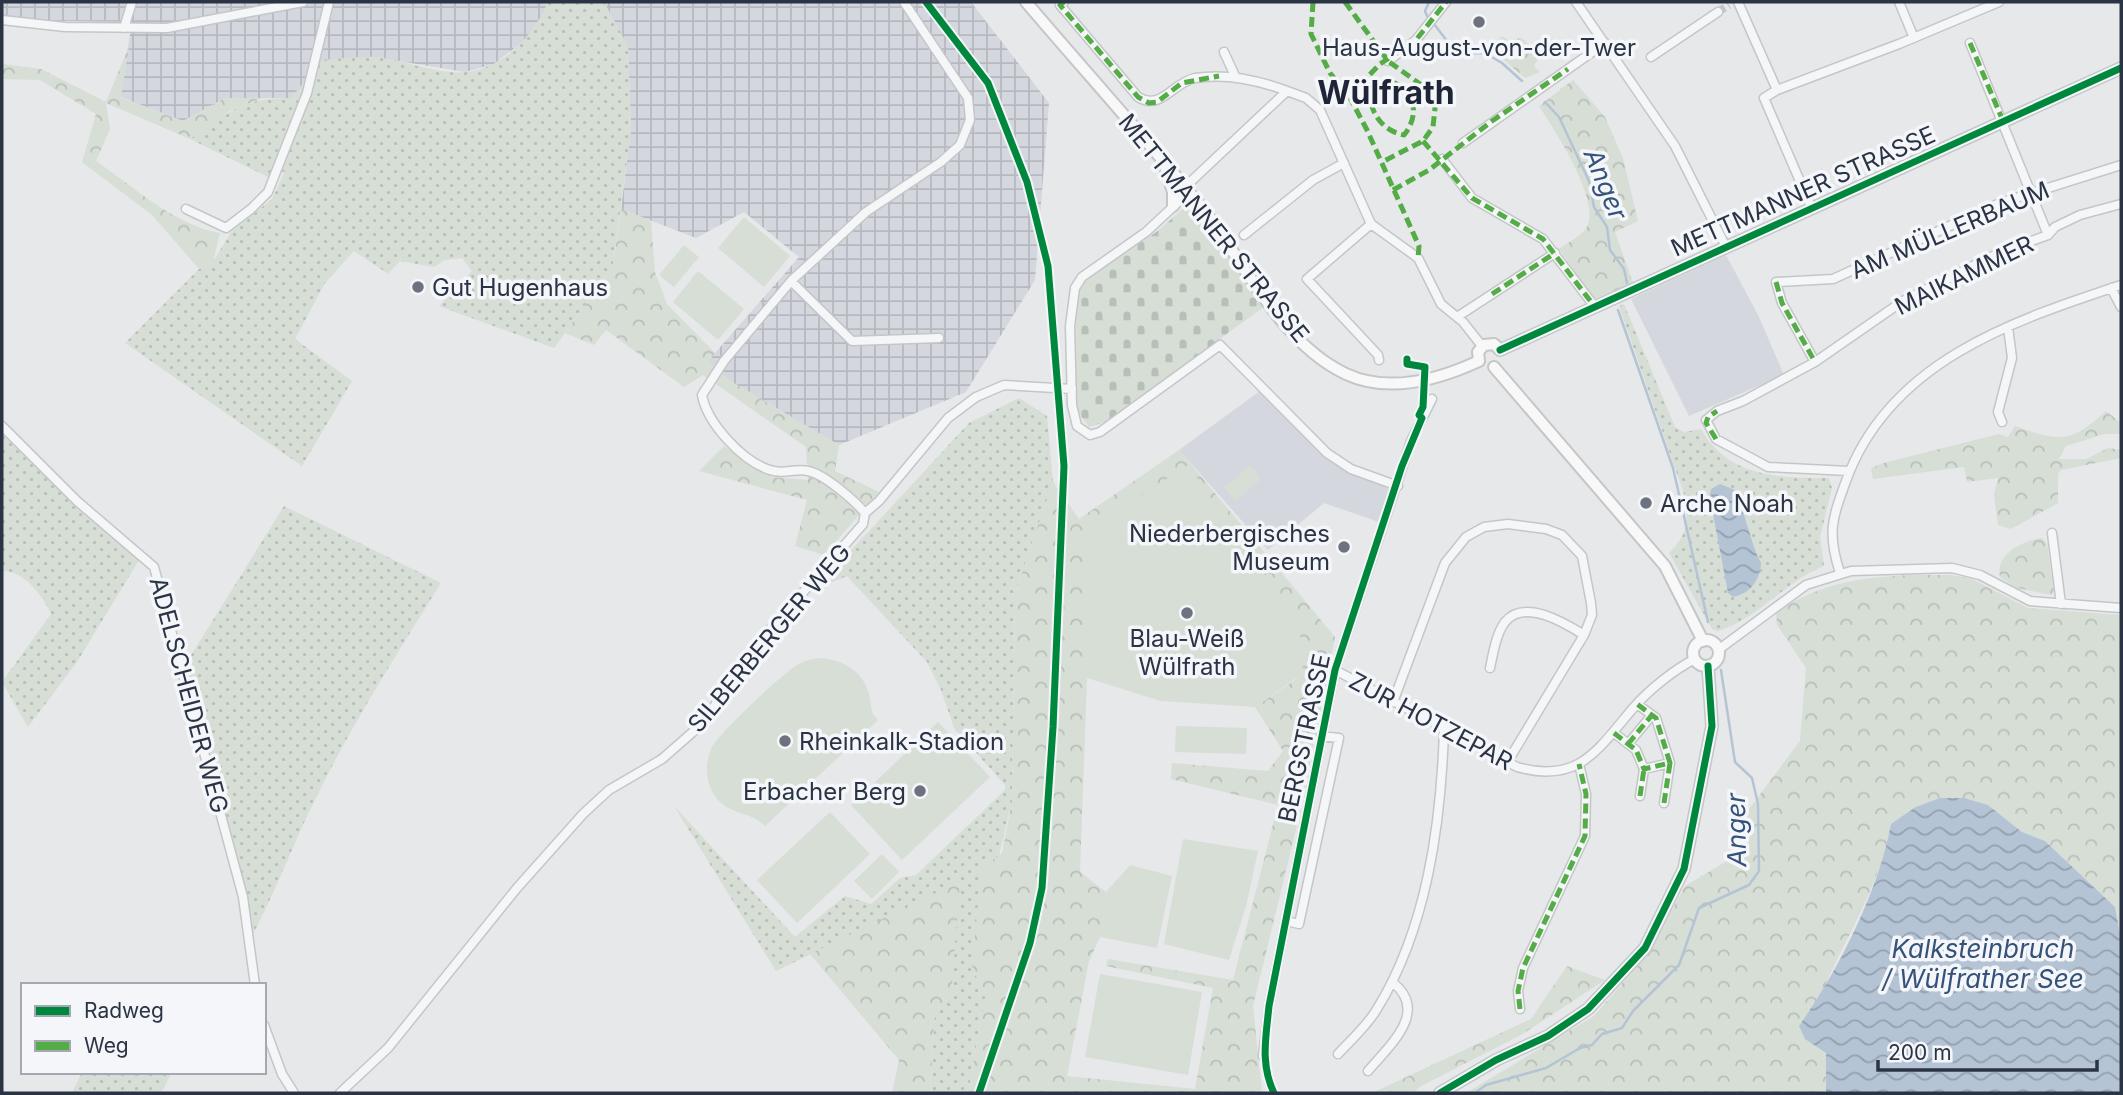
<svg xmlns="http://www.w3.org/2000/svg" width="2123" height="1095" font-family="Inter,sans-serif">
<style>
.built{fill:#d4d7dd}
.industrial{fill:url(#industrial-grid)}
.grass{fill:url(#grass-dots)}
.forest{fill:url(#forest-crowns);fill-rule:evenodd}
.cemetery{fill:url(#cemetery-stones)}
.pitch{fill:#d6ded6}
.water{fill:url(#water-waves)}
.lines{fill:none;stroke-linecap:round;stroke-linejoin:round}
.stream{stroke:#b4c4d5;stroke-width:2.5}
.street-tunnel{stroke:#c1c4c9;stroke-width:8;stroke-dasharray:8 4;stroke-linecap:butt}
.street-casing{stroke:#c4c6c8;stroke-width:11}
.secondary-casing{stroke:#c4c6c8;stroke-width:14}
.street{stroke:#f5f6f7;stroke-width:8}
.secondary{stroke:#f8f8f8;stroke-width:10}
.quiet{stroke:#54ac47;stroke-width:5;stroke-dasharray:10 5;stroke-linecap:butt}
.cycleway-casing{stroke:#f4f6f9;stroke-width:11}
.cycleway{stroke:#00873e;stroke-width:7}
.poi-dot{fill:#6c737f;stroke:#f4f6f9;stroke-width:2.5}
.labels{text-anchor:middle;dominant-baseline:central;stroke-width:7;stroke-linejoin:round;paint-order:stroke}
.poi-label{font-size:24px;fill:#2b3445;stroke:#f4f6f9;text-anchor:start}
.street-label{font-size:24px;fill:#2b3445;stroke:#f4f6f9}
.water-label{font-size:26px;font-style:italic;fill:#34527a;stroke:#f4f6f9}
.district-label{font-size:32px;font-weight:bold;fill:#1d2536;stroke:#f4f6f9}
</style>
<defs>
<pattern id="industrial-grid" width="8" height="8" patternUnits="userSpaceOnUse" patternTransform="scale(1.75)"><rect width="8" height="8" fill="#d4d7dd"/><path d="M0 4h8M4 0v8" fill="none" stroke="#b6b9bf"/></pattern>
<pattern id="grass-dots" width="8" height="8" patternUnits="userSpaceOnUse" patternTransform="scale(1.75)"><rect width="8" height="8" fill="#d6ded6"/><path d="M2 2h.1M6 6h.1" fill="none" stroke="#b8bfb9" stroke-width="1.8" stroke-linecap="round"/></pattern>
<pattern id="forest-crowns" width="20" height="18" patternUnits="userSpaceOnUse" patternTransform="scale(1.75)"><rect width="20" height="18" fill="#d6ded6"/><path d="M2 6a3 3 0 1 1 6 0M12 15a3 3 0 1 1 6 0" fill="none" stroke="#b8bfb9"/></pattern>
<pattern id="cemetery-stones" width="16" height="16" patternUnits="userSpaceOnUse" patternTransform="scale(1.75)"><rect width="16" height="16" fill="#d6ded6"/><path d="M2 7V4a2 2 0 0 1 4 0v3zM10 15v-3a2 2 0 0 1 4 0v3z" fill="#b8bfb9"/></pattern>
<pattern id="water-waves" width="16" height="10" patternUnits="userSpaceOnUse" patternTransform="scale(1.75)"><rect width="16" height="10" fill="#b4c4d5"/><path d="M0 5q4-4 8 0t8 0" fill="none" stroke="#93a0af"/></pattern>
</defs>
<rect width="100%" height="100%" fill="#e6e8ea"/>
<path class="built" d="M1726,255L1759,317L1784,375L1689,416L1631,299Z
M1260,391L1331,461L1389,489L1379,522L1324,503L1268,550L1179,450Z"/>
<path class="industrial" d="M2,2H548L539,22L525,40L494,64L465,72L374,57L291,98H225L183,121L120,97L132,22L58,21L2,16Z
M604,2H971L1049,103L1035,280L966,392L839,445L727,379L708,361L799,257L744,212L696,238L621,209L631,129L628,47Z"/>
<path class="grass" d="M548,2H604L628,46L631,129L613,266L554,348L439,306L472,271L462,258L445,260L434,267L400,261L388,274L354,251L325,283L295,339L352,381L302,466L125,343L199,269L213,262L231,232L272,199L285,171L270,178L190,139C228,112 243,98 291,98L322,60C339,59 358,56 376,57C403,60 440,75 466,72C504,69 534,34 548,2Z
M1624,304L1675,427L1684,432L1701,429C1728,478 1781,478 1829,478L1832,488L1820,537L1824,566C1785,581 1760,618 1718,631L1712,629L1669,553C1688,535 1688,522 1685,497L1619,306Z
M1019,398L1047,416L1053,482L1015,593L1012,801L972,969L986,993L968,1093H930L935,1009L960,882L776,971L674,806L795,937L845,896L871,904L900,878L916,875L1005,790V785L954,728L941,690L927,662L847,576L823,586L820,584L969,423Z
M2,434L81,512L139,560L77,662L28,727L2,682L51,614C43,596 24,570 2,571Z
M284,506L441,583C394,658 346,734 308,814C289,855 273,896 252,936L185,665Z
M82,1072H172L161,1093H72Z"/>
<path class="forest" d="M1502,36L1508,40L1522,38L1540,55L1534,66L1540,72L1525,78L1496,53L1501,47L1496,42Z
M129,46L121,98L183,121L225,98H263L231,110L190,139L106,103L110,129L96,161C134,187 174,225 220,233L213,262L199,269L152,215L82,162L96,114L40,80L2,79V64L41,69L106,102Z
M1573,80L1605,117L1623,158L1638,221L1615,232L1633,283L1594,299L1559,249C1567,243 1579,237 1585,230C1605,205 1553,128 1539,106Z
M621,209L651,221L655,272L667,304L715,353L709,361L727,379L839,445L835,471L879,492L824,555L795,546L807,500L699,471L724,446L772,477L808,480L806,447L703,375L684,387L606,330L594,345L565,333L613,266Z
M2106,411L2121,423V434H2104L2066,446L2059,459H2086L2108,448L2121,450V458L2061,470L2058,474V503L2011,529L1998,525L1994,494L1998,478L1967,482L1964,467L1873,479L1871,468L1887,462L1999,434L2008,437L2015,426C2059,441 2069,445 2106,411Z
M1179,450L1335,637L1300,813L1253,1006L1262,1093H968L986,993L972,969L981,869L1002,853L1012,801L1015,593L1053,482L1079,519ZM1087,530L1298,678L1255,707L1283,751L1268,771L1172,763L1171,779L1278,805L1233,980L1108,959L1106,966L1213,988L1195,1089L1067,1076L1089,961L1100,937L1106,892L1080,872L1087,678Z
M2042,538L2047,544L2054,592L2051,595L2017,588L2000,577C1995,553 2023,541 2042,538Z
M1911,575H1950L1970,578L2028,608L2121,615V939L2115,907L2045,841L2022,832L1988,805L1891,824C1877,902 1826,964 1805,1039L1826,1053V1093H1466L1594,1016L1647,955L1685,886L1737,855L1749,809L1800,741L1806,668L1777,625L1776,612C1824,582 1856,578 1911,575Z
M960,881L951,999L935,1009L930,1093H892L899,1060L810,954Z
M1567,966L1605,980L1521,1035L1421,1086L1413,1093H1372L1531,1019Z"/>
<path class="cemetery" d="M1188,204L1265,306L1108,421L1089,427L1077,411L1074,383L1077,294L1085,282L1097,272L1159,230Z"/>
<path class="pitch" d="M744,217L790,256L764,287L718,248Z
M684,245L699,257L674,287L659,275Z
M698,271L744,309L718,340L673,302Z
M1188,465L1265,575L1309,652L1298,677L1255,707L1161,701L1087,678V530Z
M1250,465L1261,479L1236,501L1224,488Z
M817,658C840,658 863,670 869,694C872,706 869,711 878,720L765,826C750,810 726,816 713,793C705,779 705,762 712,747C720,732 781,675 797,665C803,661 810,660 817,658Z
M938,722L990,777L902,860L851,805Z
M1176,726L1247,728L1246,754L1175,752Z
M830,812L870,854L797,923L757,880Z
M1183,839L1258,851L1246,906L1229,960L1164,944Z
M882,854L899,872L872,899L854,881Z
M1130,865L1172,876L1157,948L1100,937L1106,892Z
M1100,974L1202,992L1188,1075L1085,1057Z"/>
<path class="water" d="M1720,484L1735,490C1743,506 1754,554 1761,562C1761,579 1750,594 1733,597L1728,593L1710,498L1711,489Z
M1940,798H1964L1988,805L2022,832L2045,841L2115,907L2121,939V1093H1826V1053L1805,1039L1799,1026C1839,969 1878,892 1891,824L1916,807Z"/>
<g class="lines">
<path class="stream" d="M1427,16L1425,11L1429,2
M1434,24L1457,54L1485,53L1502,63L1522,81
M1545,102L1559,117L1589,181L1594,207L1607,227L1610,250L1624,269L1627,283
M1618,310L1673,468L1708,622
M1475,1093L1486,1085L1546,1068L1580,1048L1592,1045L1602,1034L1622,1028L1633,1011L1679,965L1699,908L1749,885L1759,871L1758,804L1752,778L1735,762L1721,670"/>
<path class="street-tunnel" d="M1718,12L1729,5"/>
<defs>
<path id="street" d="M1064,2L1060,5L1138,97C1161,111 1172,83 1195,78C1227,73 1258,80 1287,91
M1576,2L1675,146L1726,247
M1738,2L1777,90L1764,98L1812,209
M1899,2L1914,38
M2,20L65,27L167,28L303,2
M124,28L132,2
M1970,43L2048,235
M1224,52L1235,76
M1651,57L1718,12
M1388,61L1416,40L1446,2
M1777,90L1899,44L1999,2
M1463,143L1605,43
M1442,159L1472,198L1543,239L1595,307
M1185,187L1287,91L1306,98L1320,110L1371,224L1418,258L1441,304L1463,322L1482,346
M1189,192L1146,232L1082,277L1075,288L1070,326L1072,405L1077,426L1090,435L1100,432L1220,345L1327,453L1351,469L1398,486
M186,209L226,228L251,209L268,192L307,93L329,2
M1371,224L1307,279L1378,355L1379,360
M1244,235L1313,180L1344,163
M791,281L852,341L939,338
M2111,288L2121,307
M1457,317L1555,253
M1815,362L1782,303L1776,282L1833,279L2000,203L2121,165
M2002,422L1998,412L2012,358L2008,327
M2,426L77,501L154,567L243,897L255,985
M1849,471L1768,467L1716,439L1706,420L1717,411L1743,401L1815,362L1903,301L2001,252L2048,235L2055,227L2080,215L2121,204
M865,513C854,500 824,474 808,471C795,468 783,475 770,470C742,461 707,423 702,395L724,361L791,281L866,212L941,162L960,145L970,120L968,98L904,2
M2052,533L2061,604
M1840,573C1827,533 1832,519 1846,481C1889,362 2012,321 2121,285
M1718,650L1806,585L1851,571L1952,568L1980,575L2030,601L2121,608
M1490,668C1493,654 1496,634 1505,622C1524,598 1565,623 1584,635
M1335,670L1517,767C1581,785 1599,747 1635,706C1650,689 1675,669 1695,659
M1393,702L1445,563L1466,537L1484,527L1508,524L1546,529L1562,535L1582,556L1591,603L1592,615L1584,635L1508,761
M1614,733L1636,750L1644,769L1670,763L1656,718L1637,704
M1628,744L1652,715
M1640,796L1644,769
M1664,803L1670,763
M1286,921L1299,924L1339,738L1321,736
M1520,1009L1518,991L1523,968L1585,836L1586,794L1579,764
M264,1025L282,1074L294,1093
M1338,1054C1351,1040 1367,1026 1377,1009C1427,928 1441,824 1444,730
M1263,1056L1269,1006L1335,670L1411,441L1432,399
M1368,1071C1390,1045 1430,1011 1392,982
M340,1093L388,1048L517,888L583,814L609,790L662,759L702,724L755,647L863,524L865,513L879,501L948,418L976,397L1004,385L1072,389"/>
<path id="secondary" d="M1026,2C1083,69 1143,135 1198,203C1244,259 1278,342 1346,374C1389,394 1438,380 1479,361
M1166,170L1173,192V206
M1500,350L2121,68
M1479,361L1478,352L1484,345L1494,344L1500,350
M1494,367L1665,566L1703,641
M1693 653a13 13 0 1 1 26 0a13 13 0 1 1-26 0Z
M1440,1093L1496,1060L1548,1036L1588,1009L1645,948L1684,869L1712,726L1708,666"/>
</defs>
<use href="#street" class="street-casing"/>
<use href="#secondary" class="secondary-casing"/>
<use href="#street" class="street"/>
<use href="#secondary" class="secondary"/>
<path class="quiet" d="M1064,2L1060,5L1138,97L1149,103L1157,102L1182,83L1219,76
M1313,2L1311,34L1330,73L1349,96L1367,130L1419,246L1418,258
M1345,2L1388,61L1427,89L1435,108L1433,127L1423,141L1382,162
M1970,43L2003,121
M1390,81C1416,90 1420,115 1404,135C1387,132 1374,119 1371,102Z
M1349,96L1380,64L1416,40L1446,2
M1423,141L1472,198L1543,239L1595,307
M1393,190L1429,170L1492,121L1568,69
M1776,282L1782,303L1815,362
M1492,294L1555,253
M1716,439L1706,423L1708,417L1717,411
M1614,733L1636,750L1644,769L1670,763L1656,718L1637,704
M1628,744L1652,715
M1640,796L1644,769
M1664,803L1670,763
M1520,1009L1518,991L1523,968L1585,836L1586,794L1579,764"/>
<defs>
<path id="cycleway" d="M926,2L988,83L1027,182L1048,266L1064,466L1053,727L1042,888L1030,943L979,1093
M1500,350L2121,68
M1274,1093C1260,1064 1266,1037 1269,1006L1335,670L1402,466L1422,418L1419,415L1423,407L1425,367L1407,364V359
M1440,1093L1496,1060L1548,1036L1588,1009L1645,948L1684,869L1712,726L1708,666"/>
</defs>
<use href="#cycleway" class="cycleway-casing"/>
<use href="#cycleway" class="cycleway"/>
</g>
<g class="poi-dot">
<circle cx="1479" cy="22" r="7"/>
<circle cx="418" cy="287" r="7"/>
<circle cx="1646" cy="503" r="7"/>
<circle cx="1344" cy="547" r="7"/>
<circle cx="1187" cy="613" r="7"/>
<circle cx="785" cy="741" r="7"/>
<circle cx="920" cy="791" r="7"/>
</g>
<g class="labels">
<g class="poi-label">
<text x="1479" y="47" text-anchor="middle">Haus-August-von-der-Twer</text>
<text x="432" y="287">Gut Hugenhaus</text>
<text x="1660" y="503">Arche Noah</text>
<text x="1330" y="533" text-anchor="end">Niederbergisches<tspan x="1330" dy="28">Museum</tspan></text>
<text x="1187" y="638" text-anchor="middle">Blau-Weiß<tspan x="1187" dy="28">Wülfrath</tspan></text>
<text x="799" y="741">Rheinkalk-Stadion</text>
<text x="906" y="791" text-anchor="end">Erbacher Berg</text>
</g>
<g class="street-label">
<text transform="translate(1803 191) rotate(-24)">METTMANNER STRASSE</text>
<text transform="translate(1214 228) rotate(51)">METTMANNER STRASSE</text>
<text transform="translate(1950 230) rotate(-23)">AM MÜLLERBAUM</text>
<text transform="translate(1964 275) rotate(-26)">MAIKAMMER</text>
<text transform="translate(769 638) rotate(-50)">SILBERBERGER WEG</text>
<text transform="translate(189 695) rotate(75)">ADELSCHEIDER WEG</text>
<text transform="translate(1431 721) rotate(28)">ZUR HOTZEPAR</text>
<text transform="translate(1304 738) rotate(-78)">BERGSTRASSE</text>
</g>
<g class="water-label">
<text transform="translate(1606 184) rotate(68)">Anger</text>
<text transform="translate(1736 830) rotate(-91)">Anger</text>
<text x="1983" y="948">Kalksteinbruch<tspan x="1983" dy="30">/ Wülfrather See</tspan></text>
</g>
<g class="district-label">
<text x="1386" y="92">Wülfrath</text>
</g>
</g>
<rect width="2123" height="1095" fill="none" stroke="#2b3445" stroke-width="7"/>
<rect x="21" y="983" width="245" height="91" fill="#f4f6f9" stroke="#a4a8b1" stroke-width="2"/>
<rect x="35" y="1006" width="35" height="10" fill="#00873e" stroke="#a4a8b1" stroke-width="2"/>
<text x="84" y="1018" font-size="21" fill="#2b3445">Radweg</text>
<rect x="35" y="1041" width="35" height="10" fill="#54ac47" stroke="#a4a8b1" stroke-width="2"/>
<text x="84" y="1053" font-size="21" fill="#2b3445">Weg</text>
<path d="M1878 1060v10h219v-10" fill="none" stroke="#2b3445" stroke-width="3.5"/>
<text x="1888" y="1060" font-size="21" fill="#2b3445" stroke="#f4f6f9" stroke-width="5" paint-order="stroke">200 m</text>
</svg>
